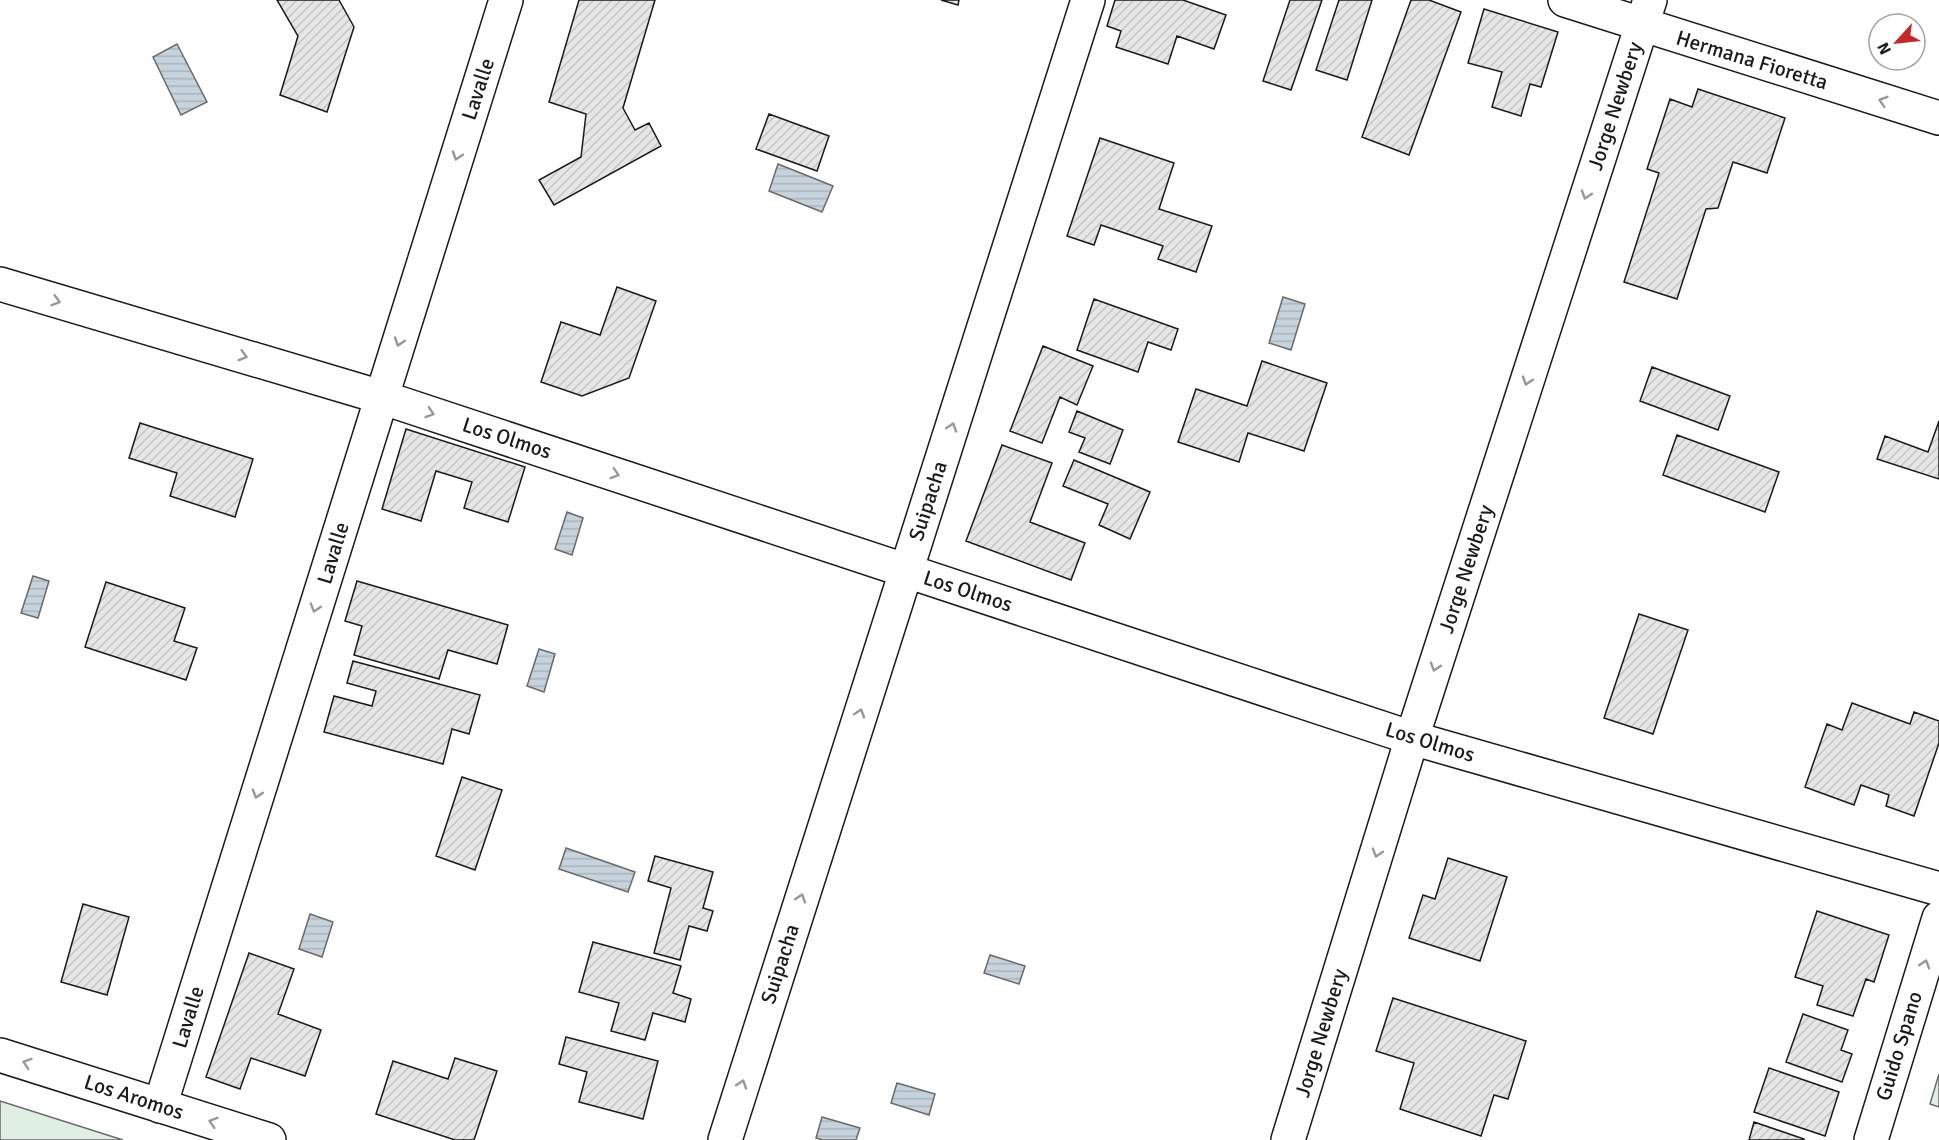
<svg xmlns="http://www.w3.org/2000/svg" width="1939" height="1140" font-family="Signika,sans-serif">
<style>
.green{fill:#e0efe3;stroke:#6a6a6a;stroke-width:1.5}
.water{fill:url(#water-rules);stroke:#6a6a6a;stroke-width:1.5}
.building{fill:url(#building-hatch);stroke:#1a1a1a;stroke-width:1.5}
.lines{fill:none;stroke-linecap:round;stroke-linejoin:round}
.minor-casing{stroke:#1a1a1a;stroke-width:36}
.tertiary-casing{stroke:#1a1a1a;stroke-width:36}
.minor{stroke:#fff;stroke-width:33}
.tertiary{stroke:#fff;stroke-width:33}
.oneway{stroke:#989898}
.labels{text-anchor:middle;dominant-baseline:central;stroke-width:4.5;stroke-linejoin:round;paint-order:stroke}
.street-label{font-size:21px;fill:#1a1a1a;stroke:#fff}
</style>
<defs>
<pattern id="water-rules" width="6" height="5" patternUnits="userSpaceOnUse" patternTransform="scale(1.5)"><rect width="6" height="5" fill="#c6d2dc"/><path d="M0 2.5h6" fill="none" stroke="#aab4bc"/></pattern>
<pattern id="building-hatch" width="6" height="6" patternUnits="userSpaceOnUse" patternTransform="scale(1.5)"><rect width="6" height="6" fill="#e6e6e6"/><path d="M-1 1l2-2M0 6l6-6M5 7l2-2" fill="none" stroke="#c5c5c5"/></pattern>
</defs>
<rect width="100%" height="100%" fill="#fff"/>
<path class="green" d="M1939,1074V1107L1930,1104Z
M0,1101L123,1140H0Z"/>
<path class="water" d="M177,44L207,102L181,115L153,57Z
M778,164L833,186L822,212L769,191Z
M1283,297L1305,304L1291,350L1269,343Z
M567,512L583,518L572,555L555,549Z
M33,576L49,581L38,618L21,613Z
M539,649L555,654L544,692L527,686Z
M566,848L635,872L628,892L559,869Z
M310,914L333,922L322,957L299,949Z
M990,955L1025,966L1019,984L984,973Z
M897,1083L935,1094L929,1115L891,1103Z
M822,1117L860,1128L856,1140H823L816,1138Z"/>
<path class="building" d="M277,0H339L354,27L327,112L280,95L298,36Z
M579,0H655L623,108L635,130L649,123L661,146L554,205L539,180L581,157L586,114L549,102Z
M941,0H959L958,5Z
M1115,0H1183L1226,15L1214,49L1177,36L1168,64L1116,47L1121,31L1107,26Z
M1290,0H1322L1291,90L1263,81Z
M1339,0H1372L1347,80L1316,70Z
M1411,0H1429L1461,12L1409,155L1362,137Z
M1484,9L1558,32L1541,87L1530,84L1521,116L1492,107L1502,72L1468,63Z
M1698,89L1785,118L1767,173L1733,162L1718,208L1706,209L1677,299L1624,282L1659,173L1647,169L1670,99L1692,107Z
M769,114L829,136L817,171L756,149Z
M1100,138L1174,163L1159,209L1212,226L1196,272L1158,259L1163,246L1101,225L1094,245L1067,236Z
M617,287L656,301L629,378L582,396L541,382L561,322L600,335Z
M1094,299L1178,329L1171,350L1148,342L1138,372L1077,350Z
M1043,346L1093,366L1077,405L1060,397L1042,443L1010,431Z
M1262,361L1327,383L1304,451L1248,433L1239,462L1178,442L1196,389L1247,406Z
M1652,367L1730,396L1718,430L1640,401Z
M1077,411L1123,430L1110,464L1079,452L1085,438L1069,432Z
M1939,421V479L1877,459L1885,436L1928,452Z
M140,423L253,459L235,517L170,496L177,473L129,458Z
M406,429L525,467L508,522L464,508L472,482L436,471L421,521L382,509Z
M1677,435L1779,472L1765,512L1663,475Z
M1002,445L1052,463L1030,522L1085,543L1071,580L966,541Z
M1074,460L1150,492L1130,539L1099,525L1108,504L1063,486Z
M357,581L508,625L497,664L448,650L439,679L354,655L362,626L345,621Z
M106,582L185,608L174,641L197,648L186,680L85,647Z
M1639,614L1688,630L1653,734L1604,718Z
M353,661L480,695L469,734L452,729L443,764L324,732L334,696L372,706L376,691L347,683Z
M1852,703L1910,724L1914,712L1939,721V743L1914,816L1886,806L1889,795L1861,785L1854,805L1805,787L1827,724L1842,730Z
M462,777L502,790L475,870L436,856Z
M655,856L713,872L703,908L713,911L707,931L689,926L680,960L654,953L671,888L648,881Z
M1448,858L1507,877L1480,961L1409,938L1423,895L1435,899Z
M83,904L129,917L107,995L61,982Z
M1817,911L1889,935L1874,982L1866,979L1853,1016L1817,1005L1823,986L1795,977Z
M593,942L681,966L673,993L691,999L685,1022L653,1013L645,1040L611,1031L619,1003L579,992Z
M249,953L294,969L278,1014L321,1030L305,1076L251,1058L240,1089L206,1077Z
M1393,998L1526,1041L1508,1099L1494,1095L1481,1136L1400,1109L1414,1063L1376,1051Z
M1803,1014L1848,1030L1841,1050L1852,1054L1842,1082L1786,1062Z
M566,1037L658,1061L643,1119L579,1102L587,1072L559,1064Z
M455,1058L497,1071L474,1140H455L376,1114L393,1061L448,1079Z
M1769,1068L1839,1092L1825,1136L1754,1112Z
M1754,1122L1804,1139V1140H1749Z"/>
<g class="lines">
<defs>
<path id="minor" d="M1565,0L1939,118
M0,284L381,397L1412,738L1939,889
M160,1106L506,0
M725,1140L1088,0
M1288,1140L1412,738L1650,0
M1871,1140L1939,918"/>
<path id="tertiary" d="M0,1055L269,1140"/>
</defs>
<use href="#minor" class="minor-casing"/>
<use href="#tertiary" class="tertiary-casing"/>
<use href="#minor" class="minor"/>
<use href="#tertiary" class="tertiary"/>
</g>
<defs><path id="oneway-chevron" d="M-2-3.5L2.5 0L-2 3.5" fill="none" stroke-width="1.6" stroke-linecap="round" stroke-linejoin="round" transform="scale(1.5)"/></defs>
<g class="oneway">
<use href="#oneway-chevron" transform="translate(1883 101) rotate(-163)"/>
<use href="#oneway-chevron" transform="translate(457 156) rotate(108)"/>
<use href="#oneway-chevron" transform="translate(1586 195) rotate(108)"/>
<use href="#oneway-chevron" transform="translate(56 301) rotate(16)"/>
<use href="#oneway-chevron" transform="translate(399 342) rotate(108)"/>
<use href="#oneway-chevron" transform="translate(243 356) rotate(16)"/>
<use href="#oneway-chevron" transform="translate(1527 381) rotate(108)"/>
<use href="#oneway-chevron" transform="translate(430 413) rotate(18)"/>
<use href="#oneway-chevron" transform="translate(952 427) rotate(-72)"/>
<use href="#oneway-chevron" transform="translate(615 474) rotate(18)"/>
<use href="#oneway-chevron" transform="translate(315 608) rotate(107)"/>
<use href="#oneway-chevron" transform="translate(1435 667) rotate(108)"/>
<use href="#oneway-chevron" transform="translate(860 713) rotate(-72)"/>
<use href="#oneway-chevron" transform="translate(257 794) rotate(107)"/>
<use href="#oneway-chevron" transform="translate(1377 853) rotate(107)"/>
<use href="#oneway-chevron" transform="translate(801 898) rotate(-72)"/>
<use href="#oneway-chevron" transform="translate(1925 964) rotate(-73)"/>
<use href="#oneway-chevron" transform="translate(27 1063) rotate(-162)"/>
<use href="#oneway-chevron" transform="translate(742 1084) rotate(-72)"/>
<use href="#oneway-chevron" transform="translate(213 1122) rotate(-163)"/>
</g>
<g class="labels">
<g class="street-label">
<text transform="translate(1752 60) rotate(17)">Hermana Fioretta</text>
<text transform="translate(478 89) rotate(-72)">Lavalle</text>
<text transform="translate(1615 106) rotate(-72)">Jorge Newbery</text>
<text transform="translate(507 438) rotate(18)">Los Olmos</text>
<text transform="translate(928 501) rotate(-72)">Suipacha</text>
<text transform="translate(333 553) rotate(-73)">Lavalle</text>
<text transform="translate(1466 569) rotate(-72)">Jorge Newbery</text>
<text transform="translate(968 591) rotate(18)">Los Olmos</text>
<text transform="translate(1430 742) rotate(17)">Los Olmos</text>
<text transform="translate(780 964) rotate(-72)">Suipacha</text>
<text transform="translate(188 1017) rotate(-73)">Lavalle</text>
<text transform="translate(1321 1033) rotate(-73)">Jorge Newbery</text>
<text transform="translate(1899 1046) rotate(-73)">Guido Spano</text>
<text transform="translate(134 1097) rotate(18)">Los Aromos</text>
</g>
</g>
<g transform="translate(1897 42) rotate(243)"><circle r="28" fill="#ffffff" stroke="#a3a3a3" stroke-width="1.5"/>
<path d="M0-4.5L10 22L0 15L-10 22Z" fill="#c62828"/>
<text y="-9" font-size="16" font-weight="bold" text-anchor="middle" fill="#1a1a1a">N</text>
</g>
</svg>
